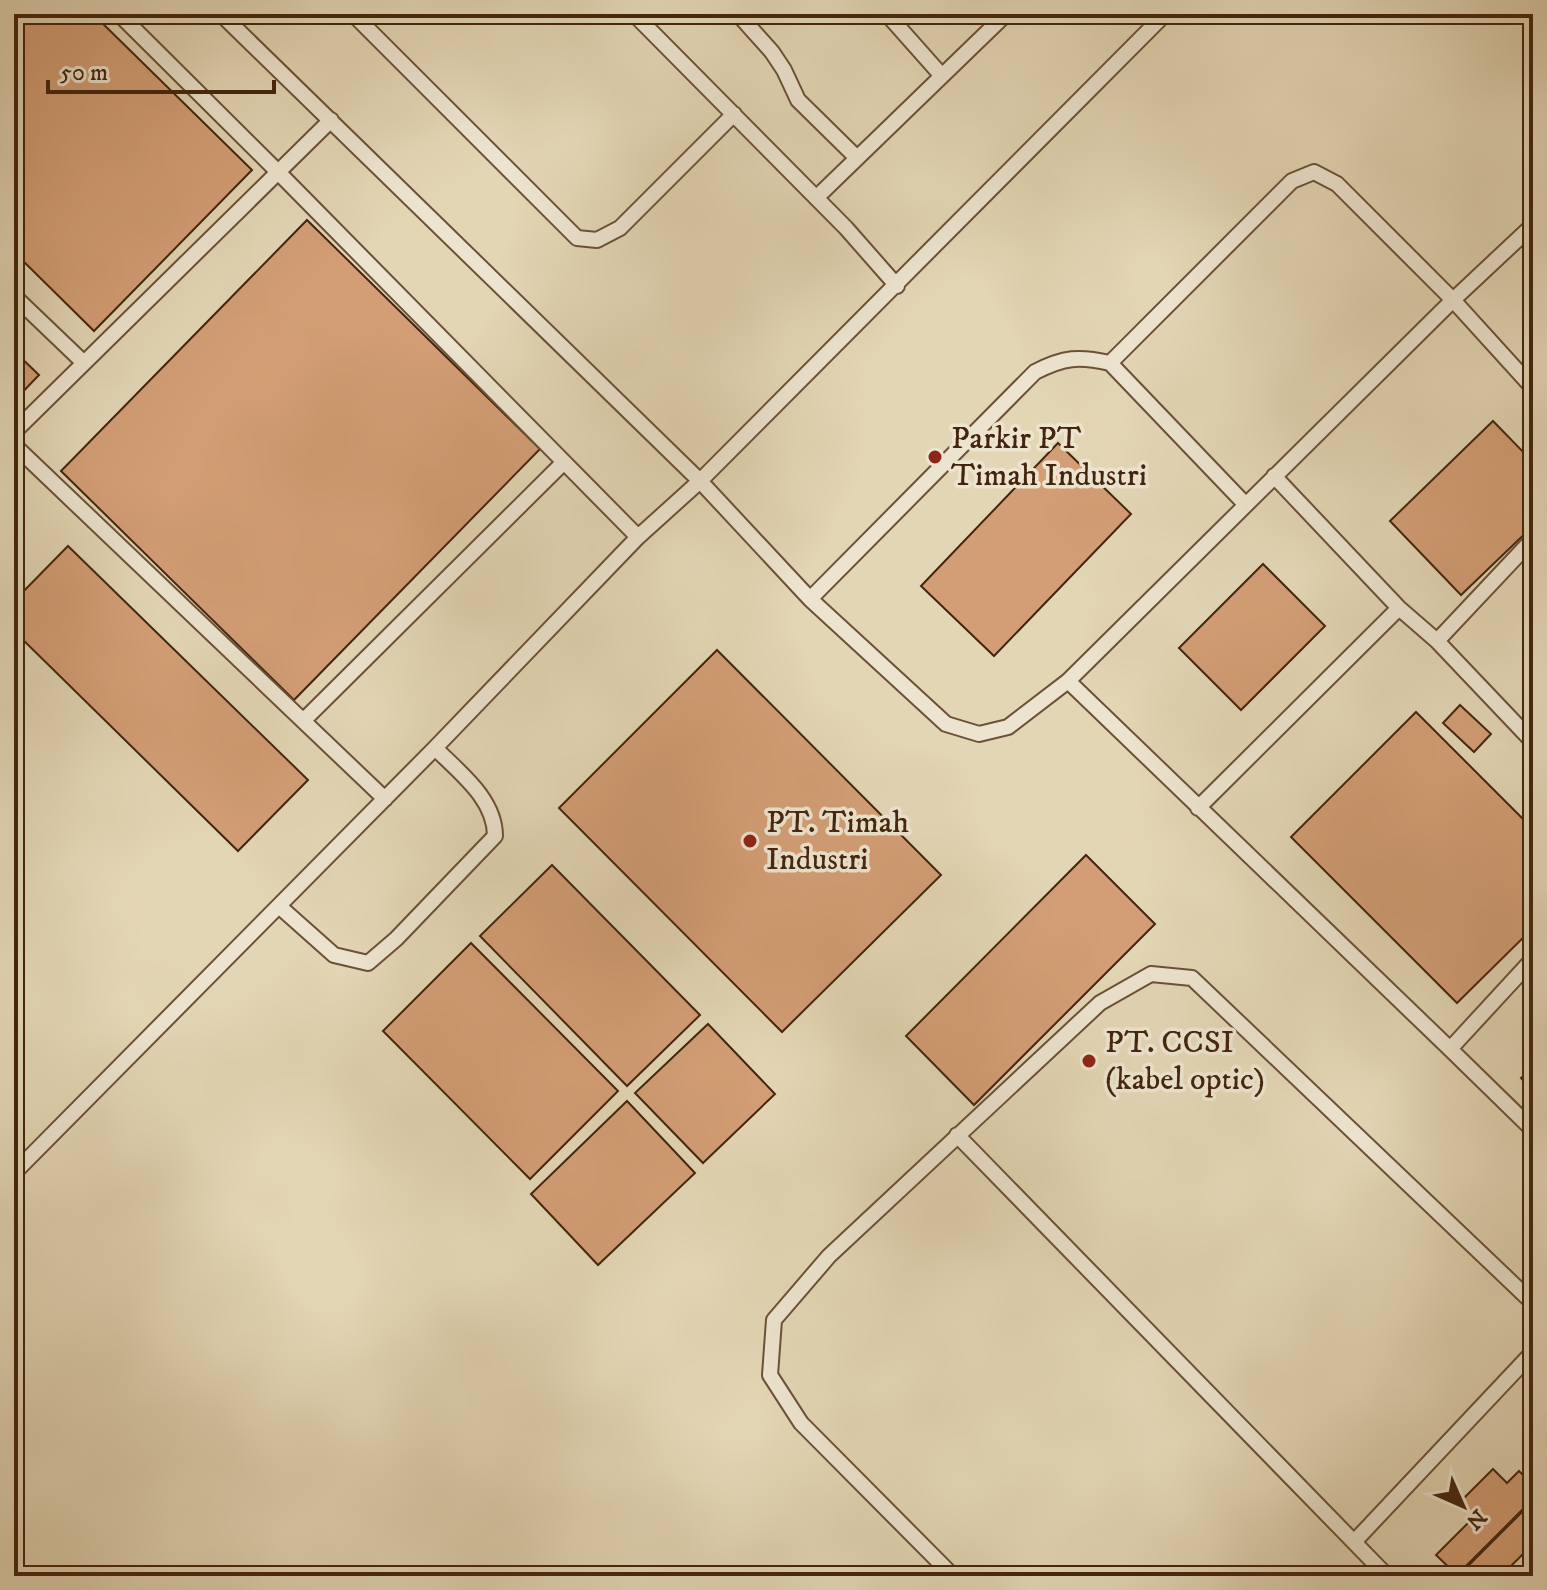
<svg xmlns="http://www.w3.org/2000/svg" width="1547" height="1590" font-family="'IM FELL DW Pica',serif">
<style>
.building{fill:#d39e75;stroke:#43250e;stroke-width:2}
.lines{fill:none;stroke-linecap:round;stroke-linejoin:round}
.lane-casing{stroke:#6b5138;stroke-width:18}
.lane{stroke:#ede4cf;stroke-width:14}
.poi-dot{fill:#8f2418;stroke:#ede4cf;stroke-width:3}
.labels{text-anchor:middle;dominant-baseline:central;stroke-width:7;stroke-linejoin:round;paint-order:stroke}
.poi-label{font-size:32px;fill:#43250e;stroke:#ede4cf;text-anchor:start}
</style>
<rect width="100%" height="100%" fill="#e3d6b5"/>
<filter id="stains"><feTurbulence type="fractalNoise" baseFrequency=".0025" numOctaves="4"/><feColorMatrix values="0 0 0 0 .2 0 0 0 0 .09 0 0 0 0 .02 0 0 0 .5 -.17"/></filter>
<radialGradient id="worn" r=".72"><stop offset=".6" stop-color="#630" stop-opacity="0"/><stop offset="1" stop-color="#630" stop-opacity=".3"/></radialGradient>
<path class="building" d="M14,14H93L252,170L94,331L14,252Z
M307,220L540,449L294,700L61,471Z
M14,351L39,375L14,401Z
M1493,421L1533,462V526L1461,595L1390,521Z
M1058,443L1131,514L994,656L921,586Z
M68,546L308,780L238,851L14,631V601Z
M1263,564L1325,626L1241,710L1179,648Z
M717,650L941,875L782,1032L559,808Z
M1460,705L1491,734L1474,752L1443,723Z
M1416,712L1533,829V928L1457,1003L1291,837Z
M1086,855L1155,924L974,1105L906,1036Z
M552,865L700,1015L627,1086L480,936Z
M471,943L618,1091L530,1179L383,1031Z
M708,1024L775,1094L703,1163L635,1093Z
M1533,1067V1091L1521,1078Z
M627,1101L695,1173L598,1265L531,1194Z
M1493,1469L1507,1483L1519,1471L1533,1485V1499L1457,1575L1436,1555L1474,1517L1459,1503Z
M1533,1501V1544L1501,1576H1458Z"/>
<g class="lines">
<defs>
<path id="lane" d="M119,14L278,172L638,537
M221,14L700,481L810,599L946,724L979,734L1008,727L1068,681L1450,1049L1533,959
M353,14L577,238L597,240L620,228L734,114
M634,14L846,228L897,286
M738,14L772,52L784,70L798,100L857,158
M887,14L942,76
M816,198L1006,14
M14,296L84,363
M1110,363L1245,504
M14,432L331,120
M14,445L385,799
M1274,476L1399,608L1437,641L1533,742
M810,599L1035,372C1064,357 1079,356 1110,363L1292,181L1314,172L1337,184L1453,300L1533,388
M1437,641L1533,539
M1068,681L1453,300L1533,225
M304,720L564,462
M1198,808L1399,608
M280,907L334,955L368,963L396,939L495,836C495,799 460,773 435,748
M1450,1049L1533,1130
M957,1135L1387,1576
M14,1173L435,748L638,537L700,481L1165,14
M1354,1542L1533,1352
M953,1576L801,1423L770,1375L774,1320L829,1256L1100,1003L1151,974L1192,978L1533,1303"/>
</defs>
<use href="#lane" class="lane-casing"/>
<use href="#lane" class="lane"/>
</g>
<g class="poi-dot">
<circle cx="935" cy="457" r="8"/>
<circle cx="750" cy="841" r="8"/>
<circle cx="1089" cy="1061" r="8"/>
</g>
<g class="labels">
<g class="poi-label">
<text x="951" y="439">Parkir PT<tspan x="951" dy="37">Timah Industri</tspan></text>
<text x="766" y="823">PT. Timah<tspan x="766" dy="37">Industri</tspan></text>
<text x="1105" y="1043">PT. CCSI<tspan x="1105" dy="37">(kabel optic)</tspan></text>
</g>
</g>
<rect width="1547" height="1590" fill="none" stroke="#e3d6b5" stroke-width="48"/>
<rect x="16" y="16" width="1515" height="1558" fill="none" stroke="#43250e" stroke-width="4"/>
<rect x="24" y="24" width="1499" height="1542" fill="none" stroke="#43250e" stroke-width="2"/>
<g transform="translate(1463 1506) rotate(135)" stroke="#ede4cf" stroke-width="6" paint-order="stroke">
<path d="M0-6L14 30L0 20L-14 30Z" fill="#43250e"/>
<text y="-12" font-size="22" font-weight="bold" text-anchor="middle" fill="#43250e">N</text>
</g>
<path d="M48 80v12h226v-12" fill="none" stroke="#43250e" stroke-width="4"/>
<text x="60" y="80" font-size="24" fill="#43250e" stroke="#ede4cf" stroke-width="6" paint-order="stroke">50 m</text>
<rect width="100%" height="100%" filter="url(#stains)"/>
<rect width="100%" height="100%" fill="url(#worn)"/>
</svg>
